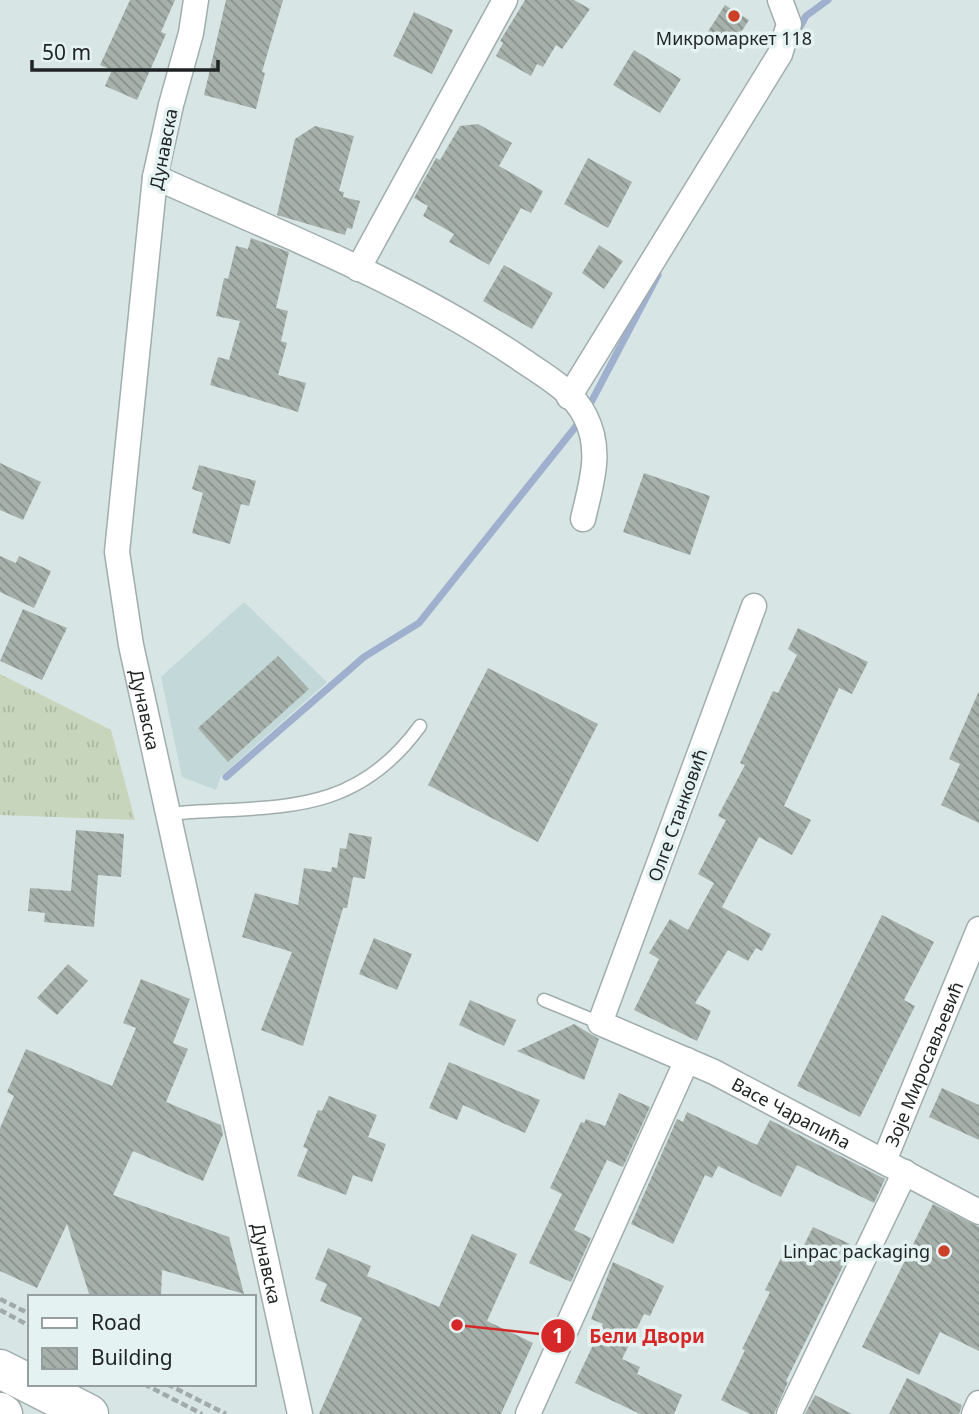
<svg xmlns="http://www.w3.org/2000/svg" width="979" height="1414" font-family="'Noto Sans',sans-serif">
<style>
.built{fill:#c3d8d8}
.grass{fill:url(#grass-tufts)}
.lines{fill:none;stroke-linecap:round;stroke-linejoin:round}
.stream{stroke:#9fb0ce;stroke-width:7}
.building{fill:url(#building-back-hatch)}
.service-casing{stroke:#a1adad;stroke-width:15}
.minor-casing{stroke:#a1adad;stroke-width:27}
.primary-casing{stroke:#a1adad;stroke-width:41}
.path{stroke:#a0aaaa;stroke-width:4.5;stroke-dasharray:7 3.5;stroke-linecap:butt}
.service{stroke:#fff;stroke-width:12}
.minor{stroke:#fff;stroke-width:24}
.primary{stroke:#fff;stroke-width:38}
.poi-dot{fill:#cb4026;stroke:#e5f2f2;stroke-width:2.5}
.labels{text-anchor:middle;dominant-baseline:central;stroke-width:7;stroke-linejoin:round;paint-order:stroke}
.poi-label{font-size:18px;fill:#1f2323;stroke:#e5f2f2}
.street-label{font-size:18px;fill:#1f2323;stroke:#e5f2f2}
.leader{fill:none;stroke:#d62828;stroke-width:2.5}
.callout-dot{fill:#d62828;stroke:#e5f2f2;stroke-width:2.5}
.mark-label{font-size:21px;text-anchor:middle;font-weight:bold;fill:#fff}
.callout-label{font-size:19px;text-anchor:middle;font-weight:bold;fill:#d62828;stroke:#e5f2f2;stroke-width:7;stroke-linejoin:round;paint-order:stroke}
</style>
<defs>
<pattern id="grass-tufts" width="24" height="20" patternUnits="userSpaceOnUse" patternTransform="scale(1.75)"><rect width="24" height="20" fill="#c7d5bc"/><path d="M3 7l-1-3M5 7V3M7 7l1-3M15 17l-1-3M17 17v-4M19 17l1-3" fill="none" stroke="#aab7a1"/></pattern>
<pattern id="building-back-hatch" width="6" height="6" patternUnits="userSpaceOnUse" patternTransform="scale(1.75)"><rect width="6" height="6" fill="#a7b1ab"/><path d="M-1 5l2 2M0 0l6 6M5-1l2 2" fill="none" stroke="#87908b"/></pattern>
</defs>
<rect width="100%" height="100%" fill="#d8e5e5"/>
<path class="built" d="M244,602L327,682L221,776L216,790L182,777L161,677Z"/>
<path class="grass" d="M0,674L111,730L135,820L0,815Z"/>
<g class="lines">
<path class="stream" d="M796,34L806,16L828,0
M587,410L658,275
M226,777L364,657L419,623L581,420"/>
</g>
<path class="building" d="M130,0H175L161,32L166,34L137,100L105,86L112,70L100,65Z
M226,0H283L262,72L265,73L256,109L204,95Z
M525,0H574L590,9L562,49L556,45L543,67L537,64L531,76L496,56L503,43L500,41Z
M725,5L749,20L730,49L707,33Z
M414,12L453,30L432,74L393,56Z
M634,50L681,79L660,113L613,85Z
M478,124L512,143L499,166L543,191L531,213L521,208L489,265L449,242L454,234L423,216L428,206L414,198L436,158L440,160L460,126Z
M315,126L354,136L339,191L344,192L343,197L360,201L352,229L347,228L345,235L277,215L295,139Z
M588,158L632,182L608,228L564,204Z
M251,238L289,252L276,308L288,311L281,341L287,343L278,375L306,383L298,412L210,385L218,357L229,360L240,321L216,316L224,278L228,279L236,246L248,249Z
M599,245L623,261L604,289L582,273Z
M504,265L553,293L532,329L483,301Z
M0,463L41,482L23,520L0,510Z
M199,465L256,481L249,506L241,504L230,544L192,533L203,493L192,489Z
M644,473L710,496L690,555L623,532Z
M0,556L16,563L19,556L51,571L34,608L0,592Z
M23,609L67,628L42,680L0,661Z
M798,628L868,662L852,694L839,688L784,806L811,820L792,855L759,837L722,907L771,934L762,951L756,948L748,961L728,950L695,1003L711,1011L697,1041L634,1010L659,959L649,953L670,919L688,930L714,883L698,874L726,820L718,816L745,765L740,763L773,691L778,693L797,655L788,649Z
M278,656L309,689L228,762L198,728Z
M488,668L598,724L538,842L428,785Z
M979,691V823L941,805L960,764L949,759Z
M76,830L124,834L121,877L98,875L94,927L44,922L45,913L28,911L30,888L71,891Z
M349,833L372,837L365,879L353,877L347,908H343L303,1046L261,1030L292,952L242,937L255,893L298,905L304,868L331,872L332,867L337,868L340,848L346,849Z
M882,915L934,942L904,1000L915,1006L860,1117L797,1086Z
M374,938L412,954L397,990L359,974Z
M68,964L88,981L57,1015L37,998Z
M141,979L190,999L173,1043L188,1049L166,1102L221,1125L223,1134L203,1181L133,1151L113,1195L229,1237L244,1294L162,1270L161,1297H90L67,1224L37,1288L0,1271V1128L14,1096L7,1092L26,1049L112,1086L136,1028L123,1023Z
M470,1000L516,1020L504,1046L459,1025Z
M574,1024L599,1039L584,1080L517,1051Z
M449,1062L540,1100L525,1133L463,1105L457,1120L429,1108Z
M942,1088L979,1105V1140L929,1117Z
M619,1093L650,1107L623,1167L607,1160L574,1230L591,1238L571,1282L529,1263L562,1194L550,1188L581,1122L584,1123L586,1119L605,1126Z
M329,1096L377,1115L368,1137L386,1144L372,1182L353,1175L346,1195L297,1176L308,1149L303,1147L318,1110L322,1111Z
M687,1112L757,1145L770,1120L885,1179L874,1203L797,1165L781,1197L718,1166L712,1178L705,1175L673,1244L631,1224L677,1119L683,1122Z
M933,1204L979,1227V1351L940,1332L919,1375L862,1347Z
M813,1227L850,1244L840,1265L843,1266L786,1381L788,1382L774,1414H750L721,1400L745,1350L742,1349L770,1292L765,1290L786,1248L799,1255Z
M472,1234L517,1254L487,1321L533,1343L501,1414H319L362,1318L320,1301L327,1284L315,1279L328,1248L371,1266L367,1276L439,1307Z
M613,1262L664,1286L650,1316L644,1314L622,1359L640,1367L637,1374L682,1395L674,1414H640L575,1383L603,1324L591,1319Z
M907,1378L962,1405L959,1414H889Z
M815,1395L852,1414H805Z"/>
<g class="lines">
<defs>
<path id="service" d="M168,814C272,804 351,821 420,726
M544,1000L600,1023"/>
<g id="minor">
<path id="s1" d="M196,0L191,33L171,105L155,177L117,552L131,645L300,1414"/>
<path d="M155,177C279,233 409,283 522,360C544,375 573,391 585,416C603,450 591,484 583,519"/>
<path d="M358,269L505,0"/>
<path d="M569,397L780,54L789,24L780,0"/>
<path id="s2" d="M754,606L600,1023L714,1072L979,1212"/>
<path id="s3" d="M884,1161L979,929"/>
<path d="M528,1414L687,1060"/>
<path d="M789,1414L905,1172"/>
<path d="M974,1414L979,1403"/>
</g>
<path id="primary" d="M0,1369L30,1384
M30,1384L89,1414
M0,1412L3,1414"/>
</defs>
<use href="#service" class="service-casing"/>
<use href="#minor" class="minor-casing"/>
<use href="#primary" class="primary-casing"/>
<path class="path" d="M0,1299L30,1314
M0,1310L30,1326
M144,1384L202,1414
M167,1384L226,1414"/>
<use href="#service" class="service"/>
<use href="#minor" class="minor"/>
<use href="#primary" class="primary"/>
</g>
<g class="poi-dot">
<circle cx="734" cy="16" r="7"/>
<circle cx="944" cy="1251" r="7"/>
</g>
<g class="labels">
<g class="poi-label">
<text x="734" y="38">Микромаркет 118</text>
<text x="930" y="1251" text-anchor="end">Linpac packaging</text>
</g>
<g class="street-label">
<text transform="translate(163 149) rotate(-79)">Дунавска</text>
<text stroke="none"><textPath href="#s1" startOffset="719">Дунавска</textPath></text>
<text transform="translate(677 815) rotate(-70)">Олге Станковић</text>
<text stroke="none"><textPath href="#s3" startOffset="105">Зоје Миросављевић</textPath></text>
<text stroke="none"><textPath href="#s2" startOffset="656">Васе Чарапића</textPath></text>
<text stroke="none"><textPath href="#s1" startOffset="1286">Дунавска</textPath></text>
</g>
</g>
<path class="leader" d="M457 1325L558 1336"/>
<g class="callout-dot">
<circle cx="457" cy="1325" r="7"/>
<circle cx="558" cy="1336" r="18"/>
</g>
<g class="mark-label">
<text x="558" y="1343">1</text>
</g>
<g class="callout-label">
<text x="647" y="1343">Бели Двори</text>
</g>
<rect x="28" y="1295" width="228" height="91" fill="#e5f2f2" stroke="#969f9f" stroke-width="2"/>
<rect x="42" y="1318" width="35" height="10" fill="#ffffff" stroke="#969f9f" stroke-width="2"/>
<text x="91" y="1330" font-size="21" fill="#1f2323">Road</text>
<rect x="42" y="1348" width="35" height="21" fill="url(#building-back-hatch)" stroke="#969f9f" stroke-width="2"/>
<text x="91" y="1365" font-size="21" fill="#1f2323">Building</text>
<path d="M32 60v10h186v-10" fill="none" stroke="#1f2323" stroke-width="3.5"/>
<text x="42" y="60" font-size="21" fill="#1f2323" stroke="#e5f2f2" stroke-width="5" paint-order="stroke">50 m</text>
</svg>
